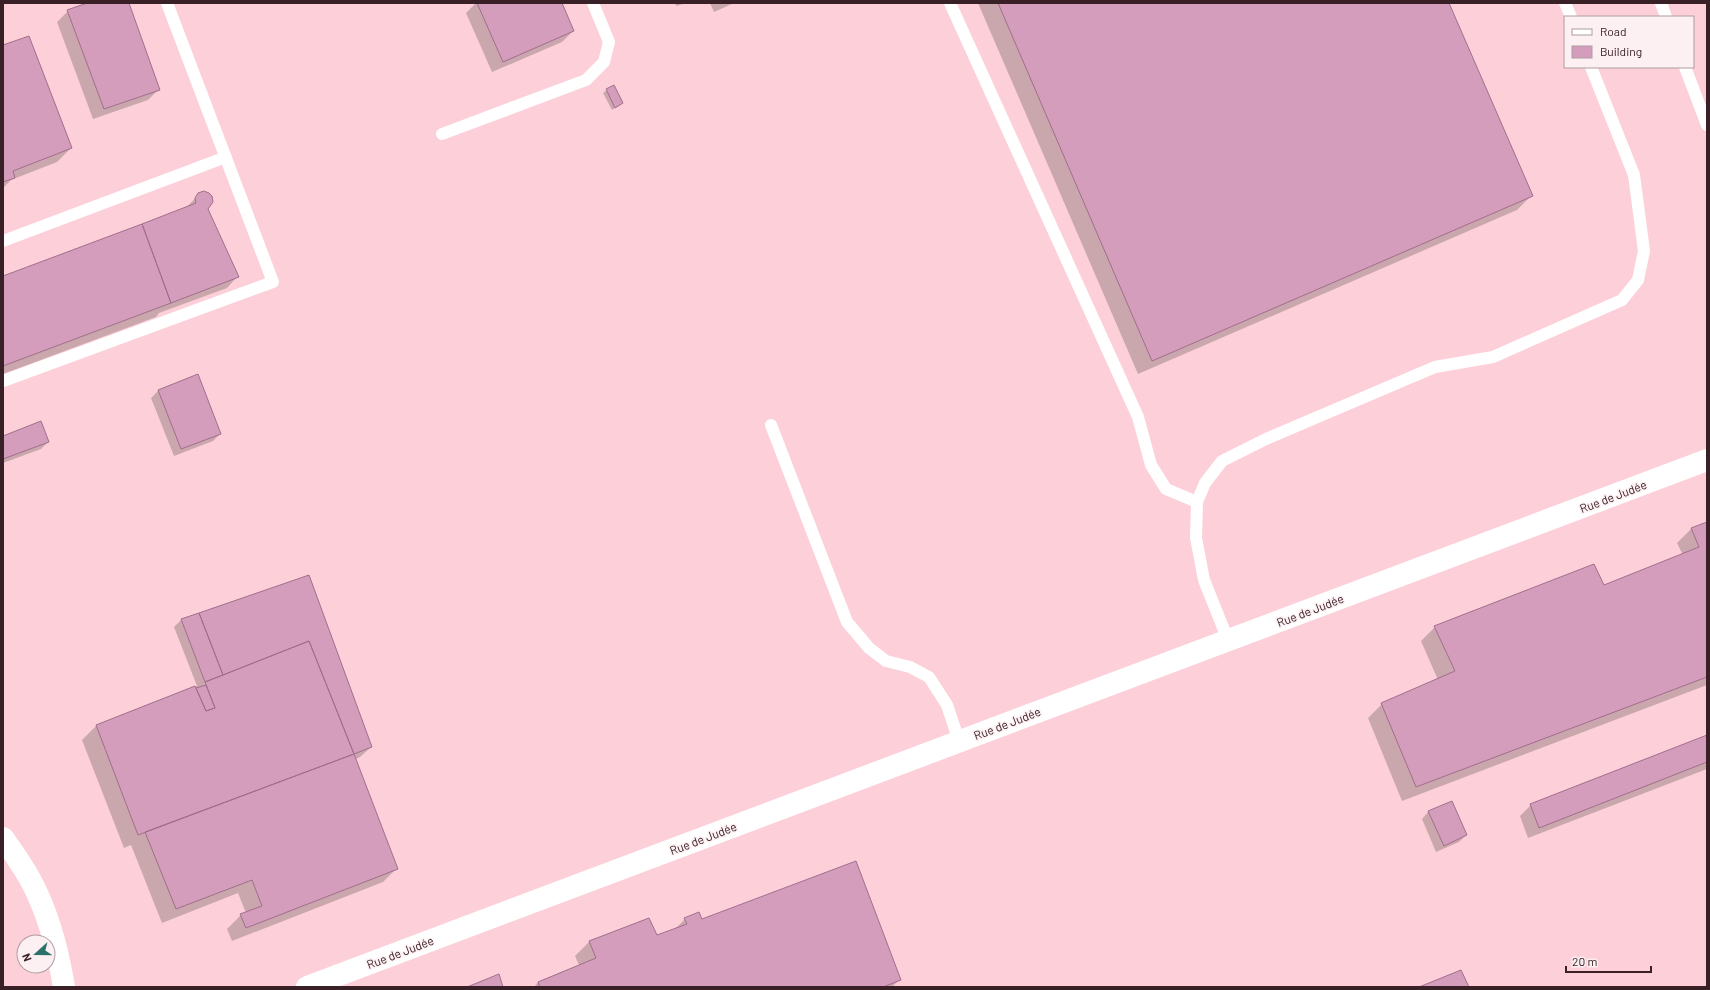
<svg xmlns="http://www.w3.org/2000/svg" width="1710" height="990" font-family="Barlow,sans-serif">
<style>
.built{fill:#fdd0d9;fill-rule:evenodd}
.shadow{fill:#0003}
.building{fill:#d39dbb;stroke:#a16e8c}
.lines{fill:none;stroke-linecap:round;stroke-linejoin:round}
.lane{stroke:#fff;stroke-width:12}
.secondary{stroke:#fff;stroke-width:22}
.labels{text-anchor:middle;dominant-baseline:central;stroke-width:3;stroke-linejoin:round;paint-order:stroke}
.street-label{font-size:12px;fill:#382026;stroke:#fdf0f2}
</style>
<rect width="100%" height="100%" fill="#f9dee4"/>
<path class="built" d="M3,3H1707V987H3ZM1565,17H1693V67H1565ZM24,942H48V966H24Z"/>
<path class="shadow" d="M90,3H128L159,89L148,100L93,119L57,22L68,11Z
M476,3H561L573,31L562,42L492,72L466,13Z
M675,3H686L676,6Z
M710,3H734L714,12Z
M978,3H1448L1531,196L1517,210L1138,374Z
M3,46L71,148L57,162L11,180L3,188Z
M607,90L622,103L612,110L603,93Z
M199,194L237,277L227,288L159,313L156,317L3,374V277L186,208Z
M198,376L220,434L213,441L174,456L151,398L158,391Z
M3,437L48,442L41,449L3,463Z
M1707,523V685L1402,801L1368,718L1382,704L1438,680L1421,641L1435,627L1604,587L1683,555L1677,543L1691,529Z
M199,614L371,747L360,757L354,760L397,868L383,882L232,941L227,929L241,915L246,913L238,893L162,923L131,845L124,848L82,740L96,726L197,686L174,627L181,620Z
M1707,736V769L1528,838L1520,816L1531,805Z
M1429,811L1466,835L1459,842L1436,852L1422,819Z
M648,919L656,936L674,930L685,919L701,920L900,979L892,987H534L538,982L579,965L575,956L589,942Z"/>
<path class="building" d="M87,3H129L160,90L104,109L67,10Z
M477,3H562L574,31L503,62Z
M998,3H1449L1533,196L1152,361Z
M29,36L72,148L13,171L15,178L3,182V45Z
M614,85L623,103L615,108L606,89Z
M204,191L209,193L212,196L213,202L208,209L239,277L171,303L142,224L196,203L195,198L198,193Z
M142,224L171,303L3,366V276Z
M198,374L221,434L181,449L158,390Z
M41,421L49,442L3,459V436Z
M1707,522V677L1416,787L1381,703L1455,671L1434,626L1594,564L1604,585L1699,547L1691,528Z
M309,575L372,747L354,754L309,641L223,675L199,613Z
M199,613L223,675L205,682L181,619Z
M309,641L354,754L138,835L96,725L195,686L206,711L215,708L205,682Z
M206,685L215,708L206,711L196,688Z
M1707,735V762L1539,828L1530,804Z
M354,754L398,869L246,928L240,914L262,906L252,880L176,909L145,832Z
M1452,801L1467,835L1444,846L1428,811Z
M856,861L901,980L883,987H540L538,982L596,958L589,941L649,918L657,935L687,924L684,918L699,912L702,919Z
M1461,970L1469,987H1419Z
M499,974L503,987H467Z"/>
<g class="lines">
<path class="lane" d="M950,3L1138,417L1151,465L1166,489L1197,502
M1565,3L1571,17
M1661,3L1666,17
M1685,67L1707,125
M442,134L586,80L604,62L609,42L593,3
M3,241L226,157
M3,381L273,282L167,3
M771,425L847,622L869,648L886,661L910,667L929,677L947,705L959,741
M1228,640L1204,580L1196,538L1197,502L1205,483L1222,461L1266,439L1435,367L1493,357L1622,300L1638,280L1644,251L1634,175L1591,67"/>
<path class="secondary" d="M3,838C13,852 22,865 30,879C48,912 58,950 64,987
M307,987L1707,460"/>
</g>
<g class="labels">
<g class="street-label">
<text transform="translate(1613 496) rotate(-21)">Rue de Judée</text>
<text transform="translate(1310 610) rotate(-21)">Rue de Judée</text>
<text transform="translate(1007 723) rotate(-21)">Rue de Judée</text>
<text transform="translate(703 838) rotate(-21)">Rue de Judée</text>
<text transform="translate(400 952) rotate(-21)">Rue de Judée</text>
</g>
</g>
<rect width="1710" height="990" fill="none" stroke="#382026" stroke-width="8"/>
<rect x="1564" y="16" width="130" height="52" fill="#fdf0f2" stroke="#ae9da0"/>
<rect x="1572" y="29" width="20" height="6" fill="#ffffff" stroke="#ae9da0"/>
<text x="1600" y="36" font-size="12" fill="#382026">Road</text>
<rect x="1572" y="46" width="20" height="12" fill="#d39dbb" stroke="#ae9da0"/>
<text x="1600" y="56" font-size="12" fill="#382026">Building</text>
<g transform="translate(36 954) rotate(249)"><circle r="19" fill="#fdf0f2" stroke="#ae9da0"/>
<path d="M0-3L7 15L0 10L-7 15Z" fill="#2b726a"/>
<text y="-6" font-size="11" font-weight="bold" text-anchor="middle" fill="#382026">N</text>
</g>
<path d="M1566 966v6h85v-6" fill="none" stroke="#382026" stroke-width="2"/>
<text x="1572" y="966" font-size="12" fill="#382026" stroke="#fdf0f2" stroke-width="3" paint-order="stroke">20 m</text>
</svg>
